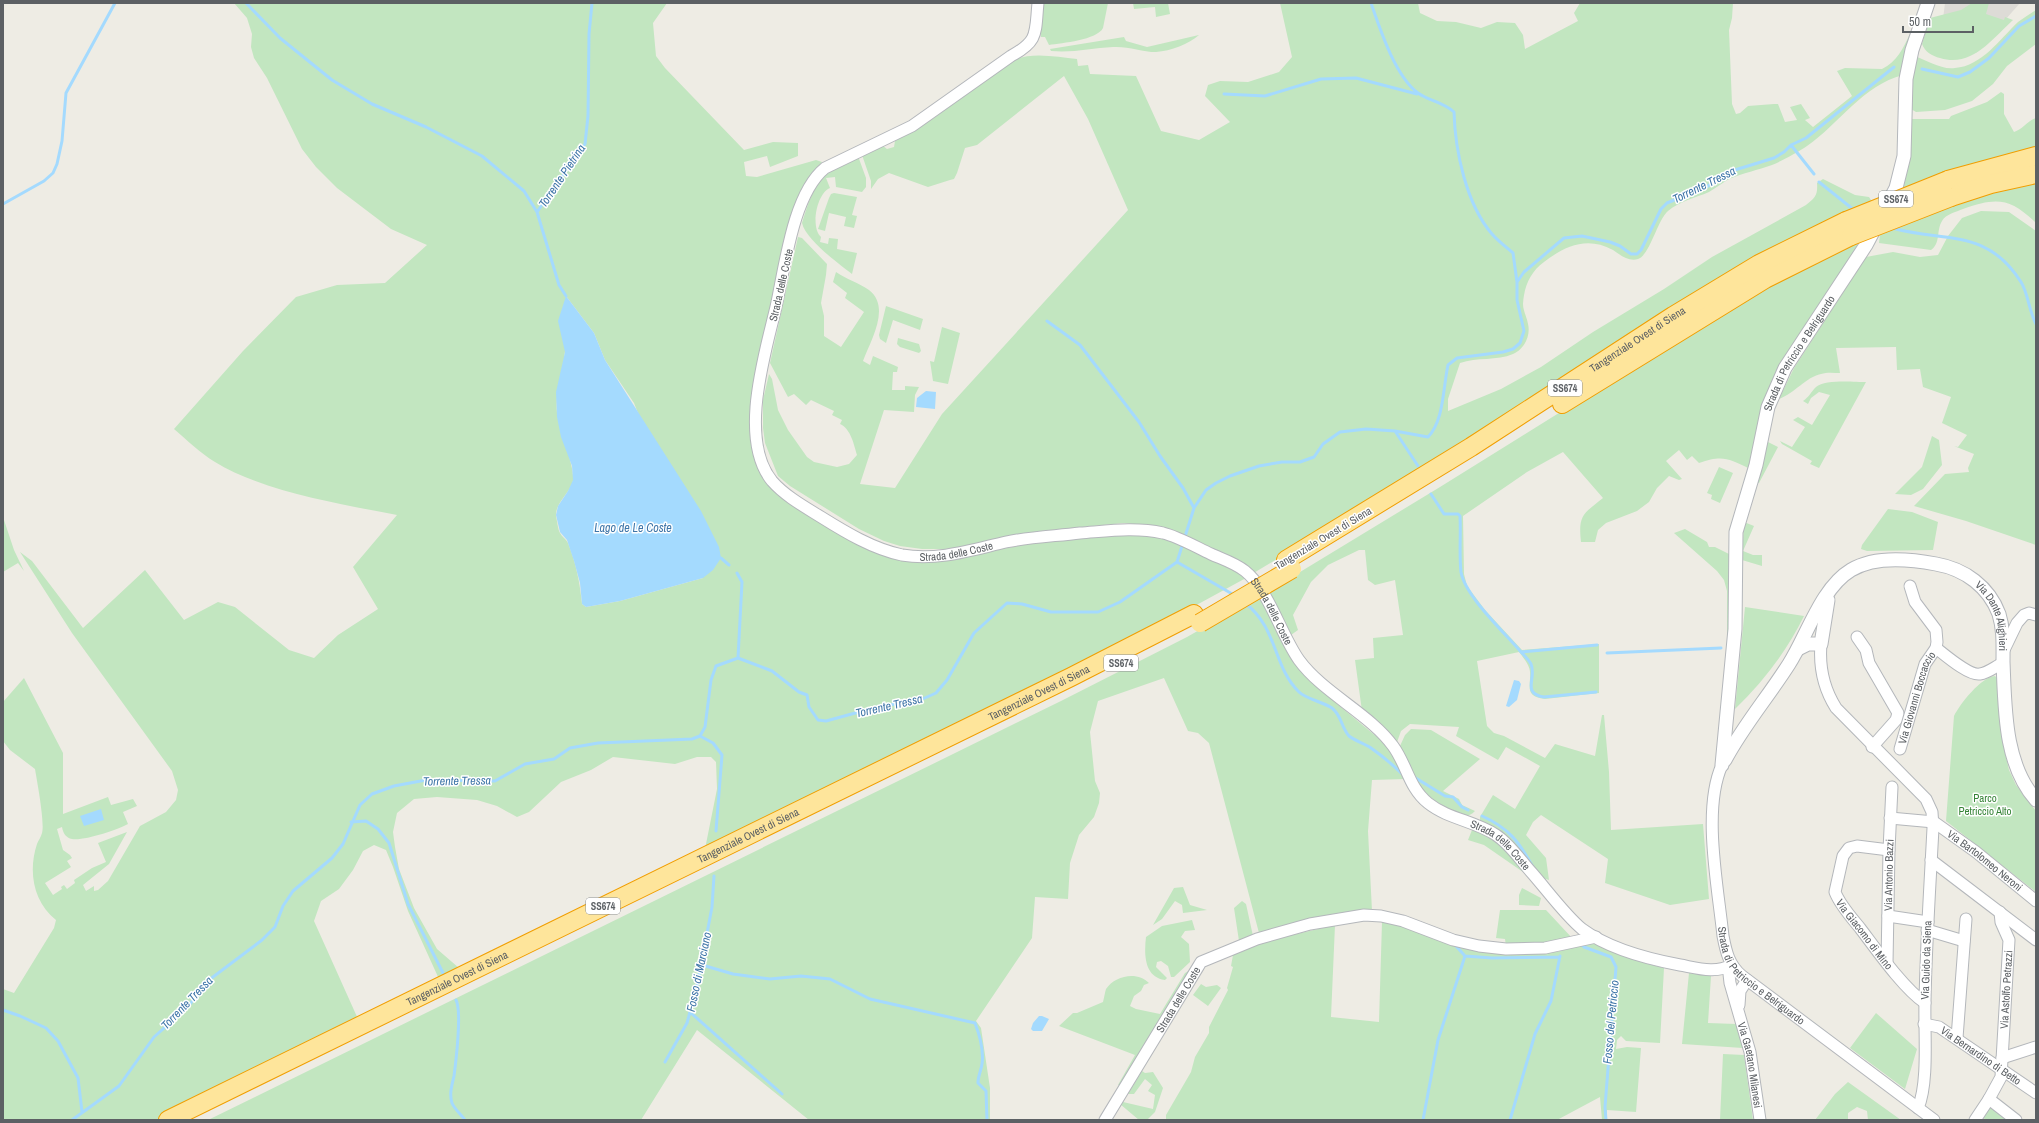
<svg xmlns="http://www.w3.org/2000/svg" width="2039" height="1123" font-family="'Archivo Narrow',sans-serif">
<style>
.industrial{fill:#dddbd6}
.green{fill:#c2e6c0;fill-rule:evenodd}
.water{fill:#a4dafe}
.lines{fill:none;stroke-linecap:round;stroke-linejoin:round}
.stream{stroke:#a4dafe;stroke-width:3}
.minor-casing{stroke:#b4b7bb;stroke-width:13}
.tertiary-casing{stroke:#b4b7bb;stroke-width:15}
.trunk-casing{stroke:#f19e01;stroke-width:20}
.minor{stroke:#fff;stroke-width:11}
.tertiary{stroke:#fff;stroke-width:13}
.trunk{stroke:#fee59b;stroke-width:18}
.trunk-bridge-casing{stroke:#f19e01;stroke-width:20;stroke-linecap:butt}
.trunk-bridge{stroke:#fee59b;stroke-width:18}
.labels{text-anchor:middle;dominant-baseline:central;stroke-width:3;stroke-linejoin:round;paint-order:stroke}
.shield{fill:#fff;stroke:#8d9092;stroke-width:1}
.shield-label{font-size:10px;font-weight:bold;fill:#5c6064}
.street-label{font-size:11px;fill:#5c6064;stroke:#fff}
.park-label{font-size:11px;fill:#358336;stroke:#fff}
.water-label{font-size:12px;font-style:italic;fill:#3e75a8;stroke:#fff}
</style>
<rect width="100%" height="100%" fill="#eeece4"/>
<path class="industrial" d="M1945,3H2020L1976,53L1942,27Z"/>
<path class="green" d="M234,3H667L653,23L656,56L665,68L744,150L773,142L798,143V156L770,167L767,156L744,162L746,176L757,177L816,160L822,162L812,173L803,188L753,413L770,483L894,556L975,554L1044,541L1124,532L1168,539L1232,568L1246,578L1191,608L705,849L717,789L716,762L711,757H697L675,764L613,757L591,770L561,782L529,812L517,817L497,806L477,800L437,797L414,799L397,813L393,832L395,847L399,869L414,908L437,949L459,968L439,979L408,911L393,867L386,850L374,845L363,851L353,870L339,889L321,901L314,921L358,1019L157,1120H3V989L14,993L54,928L56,920C33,902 28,871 37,844C38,841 41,837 42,833C45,823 37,781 35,769L10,750L3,741V702L24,678L63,753V814L108,797L111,805L133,799L137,806L123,812L128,824C117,830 84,841 72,839C66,838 63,833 62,827L57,829L63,850L70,855L72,858L67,861L71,867L45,883L53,895L62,889L61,887L64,885L67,889L75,883L74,880L92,868L106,862L98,843L127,832L109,864L83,885L86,891L94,886V891L98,890L108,881L140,826L166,812L176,800L178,790L172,771L72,633L20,552L32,561L83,628L145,570L184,620L218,602L235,607L289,650L314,658L338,635L378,609L353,567L397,515C340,504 264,492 215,462C200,453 187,440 174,429L243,351L296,297L337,285L385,283L427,245L391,229L337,188L316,167L302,149L267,78L254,58L251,47L252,34L247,18ZM566,296L594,333L605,360L634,403L703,578L620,601L586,607L582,604C580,583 576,563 568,543C566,539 562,537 560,533C558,530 557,520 556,516C555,503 570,493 573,481C575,467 561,435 558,419C553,395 563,374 565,351C566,333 565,314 566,296Z
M1042,3H1108L1103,28C1097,40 1062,43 1049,45L1045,37H1041L1040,27Z
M1133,3H1168L1170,14L1156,17L1155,7L1134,9Z
M1280,3H1418L1420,13L1437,21L1456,22L1481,28L1497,22L1515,23L1523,35L1525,49L1578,21L1574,13L1580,3H1733L1732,18L1729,30L1732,104L1736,114L1740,113L1748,106L1774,104H1778L1785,122L1797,120L1790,107L1801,104L1810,118L1805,120L1813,127L1852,96L1837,71L1845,68L1882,69C1897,62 1903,48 1910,34L1903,75C1863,85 1839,124 1807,146C1798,152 1782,161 1772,165C1758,170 1743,173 1729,179C1722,183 1716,188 1709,192C1695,198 1680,201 1668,211C1657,221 1650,255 1638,259C1629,262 1620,255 1613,250C1587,236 1565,246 1544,262C1530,272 1524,287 1523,304C1523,311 1527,317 1528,324C1531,335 1524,350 1513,354C1497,361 1477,357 1460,363L1448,399V411L1501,389L1541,367L1593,332L1664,289L1712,257L1806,205C1815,198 1818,195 1817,183L1823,179L1855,195L1869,197L1873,203L1252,574L1161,527L1124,523L1041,531L967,547L945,549H922L900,546L884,541L859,529L790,486L778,476L765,443L763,428V400L769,374L772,379L778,410L788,430L807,457L814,462L837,467L849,464L857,455C854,445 851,429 840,424L842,420L832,415L834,411L811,400L806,405L794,394L788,397L770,363L798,237L802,238L827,264L826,275L821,303L824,316V336L841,347L864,312L845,298L847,293L833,282L836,272C846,279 859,283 869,290C891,307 871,340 863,361L870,365L873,356L898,367L897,372H893L892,390H905V386L919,387L915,395L914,412L884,410L860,484L895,488L942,414L1128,210L1088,119L1064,76L977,145L965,148L957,173L954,179L950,180L928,187L889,173L878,179L871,189V181L862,155L883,146L887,149L894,147L895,141L934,118L1010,62C1029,51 1056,57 1077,59L1078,66L1088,65L1090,74L1136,76L1161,131L1199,140L1230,122L1205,96L1208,85L1220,81L1248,82L1279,72L1292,57Z
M1972,3H1989L1986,14L2004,20L2005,17L2013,20C1992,39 1972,68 1940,58C1932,56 1925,52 1922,44L1930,18L1961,10Z
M2036,10V44L2007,66L1993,84L1972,101L1945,110L1916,112L1911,109L1914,56C1927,60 1941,70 1955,68C1982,66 2000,39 2018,22C2024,18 2030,14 2036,10Z
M1199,35C1189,44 1171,51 1156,52C1142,52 1128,46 1113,47C1092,48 1073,53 1051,51L1050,49L1124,37L1126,41L1147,47Z
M2001,92L2004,94V114L2014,132C2023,129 2028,120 2036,118V151L1900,191L1912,119H1949L1951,116L1987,102Z
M858,156L866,178V187L862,192L836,187L835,177L826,178L830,188C817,193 810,227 821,237L820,242L828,244L829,238L838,239L837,249L857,253L852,274C838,263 806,240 802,223C815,181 818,176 858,156Z
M2036,179V223C2010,198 1997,197 1963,209C1956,212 1946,214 1942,221C1936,231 1941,243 1931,250L1879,243L1880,234L1895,224Z
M834,193L857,197L852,215L857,216L854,228L844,226L846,217L829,213L825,231L818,229L829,198L831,194Z
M1981,211L2009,212L2036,231V545L1966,521L1914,506L1945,474L1969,472L1968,468L1974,454L1954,446L1958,447L1967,435L1942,423L1951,397L1923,387L1920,369L1897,370L1896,347L1836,348L1840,373C1834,373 1827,372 1821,374C1806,377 1795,393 1779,399L1794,368L1866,257L1893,252L1920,257L1938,255L1948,236L1962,218Z
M1865,235L1779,367L1750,469C1728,458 1722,455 1699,463L1692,456L1687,460L1679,450L1666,461L1682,479L1679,480L1669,476L1657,488L1649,502L1637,511L1606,523L1598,530L1595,542H1581C1578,515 1583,514 1603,498L1563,452L1527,472L1463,516L1464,574L1467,586L1485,610L1522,650L1599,644V693L1545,699C1524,696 1531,687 1530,672C1530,666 1523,657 1519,652L1477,661L1487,726L1494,733L1504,736L1545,758L1555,744L1595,756L1602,715H1604L1609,772L1611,830L1703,824L1709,899L1670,905L1605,883L1608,859L1541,815L1533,822L1526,835L1546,858L1549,880L1543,878L1522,852L1501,833L1480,822V817L1493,795L1515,809L1540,766L1506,747L1498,760L1456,736L1459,727L1410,724L1401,731L1396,745L1362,711L1355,660L1374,658L1373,638L1403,635L1395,580L1375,585L1368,580L1365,550H1359L1328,565L1311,582L1293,615L1298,630L1291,635L1283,617L1267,592L1440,487L1732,305Z
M886,306L923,319L920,330L893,320L886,343L880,339L879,335Z
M942,327L960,333L948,384L933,381L930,361L934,362Z
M898,338L919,344L921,351L919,353L900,347L897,344Z
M1866,382L1819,468L1810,464L1812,461L1782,444L1780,441L1792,447L1805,427L1793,420L1798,417L1812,425L1830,395L1819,392L1811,398L1808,404L1803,401C1809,397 1811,392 1816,387C1825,379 1854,382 1866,382Z
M1932,436L1939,440L1942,465L1923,489L1911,495L1895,494L1922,467Z
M1768,442L1778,447L1759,483H1757Z
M1719,467L1733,473L1720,503L1711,499L1712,495L1707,493Z
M1888,509L1912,512L1938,522L1933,550L1867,551L1861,549L1862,545Z
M3,520H4L14,550L24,571L18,563L3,572Z
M1744,522L1754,526L1743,551L1753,555H1762V566L1742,560Z
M1685,529L1707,542L1709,547H1715L1731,555V602L1727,657V591L1724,580L1717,571L1674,533Z
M1259,596L1297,664L1336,703L1389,747L1406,779L1372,780L1368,831L1372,911H1354L1259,933L1209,743L1198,733L1188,731L1164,678L1098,701L1090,732L1095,781L1100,793L1099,803L1094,817L1079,835L1070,863L1068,899L1035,897L1032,938L976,1021L981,1028L990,1088V1120H809L697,1030L641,1120H208L1061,701L1187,637Z
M1745,607L1804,616C1787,651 1763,682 1735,709Z
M1995,676L1997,678L2002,738L2009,770L2016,785L2036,811V892L1946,821L1954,716C1960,704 1981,677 1995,676Z
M1411,729L1431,730L1480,759L1443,791L1459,799L1462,805L1475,811C1468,818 1464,816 1456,812C1421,797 1414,780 1400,746L1405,735Z
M1472,830C1492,838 1514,851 1523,872L1484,845L1468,840Z
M1183,887L1190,905L1207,910L1183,913L1182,905L1175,901L1162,919L1153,925L1174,888Z
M1522,888L1539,897L1541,898L1539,906L1519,905V895Z
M1242,901L1246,904L1253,936L1239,941L1234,908Z
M1500,910H1546L1573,939L1544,945L1506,946L1505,939L1496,938Z
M1192,920L1195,930L1185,931L1181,937L1189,944L1190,962L1174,977H1171L1168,966L1161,961L1157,962L1156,967L1167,978L1165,980C1144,977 1144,954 1146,937L1162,926Z
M1382,922L1402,925L1504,953L1557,952L1587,943L1594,944L1619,954L1664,968L1660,1043L1626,1041L1621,1036L1617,1040L1616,1049L1627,1047L1641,1048L1636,1112L1607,1110V1120H1602L1600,1097L1557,1120H1166V1115L1191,1072L1195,1057L1209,1033V1027L1228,990L1227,988L1233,967L1231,966L1233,955L1271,940L1335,925L1331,1017L1379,1022Z
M1196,967L1124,1085H1118L1135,1055L1059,1026L1073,1013H1077L1103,1002C1104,998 1105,992 1106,989C1115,975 1138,971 1149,983L1144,985L1141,991L1134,996L1130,1006L1136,1009L1160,1014L1185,973Z
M1689,973L1711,976L1708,1023L1736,1024L1743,1048L1682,1044Z
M1201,984L1206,987L1217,985L1221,988L1208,1006L1193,995Z
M1876,1013L1917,1049L1905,1089L1850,1048Z
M1723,1054L1744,1055L1753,1120H1720Z
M1142,1071L1145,1073L1153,1072L1163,1088L1155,1112L1147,1120H1139L1120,1104L1123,1102L1153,1109L1155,1095L1148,1091L1152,1085L1145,1079L1134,1094H1128Z
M1848,1082L1901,1120H1868L1867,1111L1857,1107L1848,1113V1120H1815L1835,1094Z
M1990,1106L2009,1120H1986L1982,1117Z"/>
<path class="water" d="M566,296L594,333L605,360L701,511L719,547L721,558L713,570L703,578L620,601L586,607L582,604L580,583L574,561L567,540L560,532L556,515L558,506L568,491L573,480L572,466L561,437L557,417L556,392L565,352L558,321Z
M926,391L936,392L935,409L916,407L917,398Z
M1514,680L1519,681L1521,684L1517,700L1509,707L1506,706Z
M101,809L104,820L84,826L80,816Z
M1039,1016H1042L1049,1019L1042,1031H1033L1031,1029L1033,1023Z"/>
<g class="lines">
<path class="stream" d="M246,3L280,38L332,80L372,104L426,127L482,156L524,191L537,212
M1371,3C1380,29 1395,76 1418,93C1429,101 1443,102 1454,112C1455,150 1466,204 1492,234C1498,241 1506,247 1513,253L1517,282
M1922,69L1958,77L1970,72L1989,58L2019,26L2036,16
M1224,94L1265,96L1321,79L1356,78L1417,94
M1791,145L1814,174
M1819,182L1854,210
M3,204L44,181L53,173L57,164L62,141L66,93L115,3
M1892,228C1945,243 1986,227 2021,282C2028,293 2029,311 2036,324
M566,296L559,285L537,212L585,144L588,116L589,34L592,3
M1047,321L1080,345L1139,422L1160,456L1183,488L1194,508
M1395,431L1418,466
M1431,494L1444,514H1458L1460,516C1461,534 1459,554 1461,572C1465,596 1504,632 1521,652L1597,645
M721,558L729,565
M1177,562L1234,595
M737,573L742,582L738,658
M1245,603C1278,628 1273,667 1299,692C1306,699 1323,702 1332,708C1342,716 1341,727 1349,736C1355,741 1364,743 1371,748C1381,755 1392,764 1401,773
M1521,652C1524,655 1529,660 1531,664C1537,678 1521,693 1544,697L1596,692
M1607,653L1721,648
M700,736L713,743L722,755L716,831
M1414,777L1445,796L1453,797L1462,807L1468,810
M1482,816C1509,828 1519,842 1533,867
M351,822L366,821L378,829L389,843L408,904L443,973
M1581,944L1584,947L1611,957L1616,967L1605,1107L1606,1120
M1456,946L1465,956
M702,965L733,974L770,979L801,976L830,979L870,999L975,1023C980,1036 984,1050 982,1064C981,1071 978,1076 978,1083L986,1091L987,1120
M456,1000C462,1011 456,1061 454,1076C452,1085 449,1094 452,1103C455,1110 461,1114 465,1120
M3,1010L20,1016L46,1028L58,1041L78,1078L82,1112
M690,1012L782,1094
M665,1062L687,1023L697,986L712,907L714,876
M72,1120L119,1086L154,1037L188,1007L205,983L262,940L275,927L283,906L293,891L332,858L343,844L360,805L372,794L394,786L426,780L495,781L525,764L554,759L570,748L598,743L692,739L700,736L705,727L711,680L716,666L738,658L772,671L799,692L807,695L809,707L818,720L826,721L881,706L918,701L936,693L947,680L974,633L1007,603L1022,604L1051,612H1098L1120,602L1177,562L1194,508L1206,490L1216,483L1230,476L1259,466L1282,462H1300L1314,457L1323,444L1340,432L1366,429L1395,431L1428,437C1444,421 1443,387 1448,365L1457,358L1503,352L1513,349L1520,343L1524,331L1517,300V282L1524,272L1564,238L1582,236L1610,242L1620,246L1631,254H1637L1641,250L1661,209L1667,203L1708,186L1725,173L1774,158L1784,152L1791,145L1806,138L1894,67
M1423,1120L1438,1040L1465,956L1492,958L1560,957
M1510,1120L1535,1034L1551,1001L1560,956"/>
<defs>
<g id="minor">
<path id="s1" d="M1038,3C1035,33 1039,41 1011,56L912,126L825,168C793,194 785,266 776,307C765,354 738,439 772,481C785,496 805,507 821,517C845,532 873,549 902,555C938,561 971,550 1006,542C1030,537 1056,536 1080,533C1108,531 1135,527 1163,533C1179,537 1196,547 1211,554C1222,559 1235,563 1245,571C1269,590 1281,635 1299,660C1323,693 1370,714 1393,746C1407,765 1409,788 1428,803C1448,819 1475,821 1496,835C1510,844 1521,861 1532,873C1547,890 1565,915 1582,929C1609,949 1648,959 1680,965C1697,968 1716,974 1731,965"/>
<path d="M1857,637L1866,650L1869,663L1898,713L1896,720L1872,747"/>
<path d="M1821,644C1819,667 1824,689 1836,708L1926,799L1932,812L1933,828C1930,886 1926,944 1925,1002C1924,1031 1929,1082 1918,1108"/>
<path d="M1936,648C1945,655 1969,676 1980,674C1988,673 1996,666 2003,663"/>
<path d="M2003,652L2017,623L2024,615L2029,613L2036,615"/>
<path id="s2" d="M1900,749L1925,664L1936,648L1937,642L1936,630L1915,602L1910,586"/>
<path id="s3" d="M1722,765C1702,809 1718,887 1723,936C1726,952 1729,965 1742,976L1934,1120"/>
<path id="s4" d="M1890,818L1934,822L1976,852L2036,901"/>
<path id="s5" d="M1889,850L1857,846L1849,848L1843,856L1835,892C1840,905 1851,917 1860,928C1876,949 1903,988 1925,1003"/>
<path d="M1931,860L2036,940"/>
<path d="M1888,916L1928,922"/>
<path d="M1927,930L1964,941"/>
<path id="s6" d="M1887,963L1889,850L1892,787"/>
<path id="s7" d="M1731,965L1729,974L1730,983L1750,1052L1760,1120"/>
<path d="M1739,1005L1740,991L1747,980"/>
<path id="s8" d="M1924,1024L1939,1027L2036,1093"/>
<path d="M1957,1038L1966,919"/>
<path d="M2002,1058L2036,1047"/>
<path d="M1989,1099L2016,1120"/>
<path id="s9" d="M1105,1120L1198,967L1201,962L1257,939L1310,924L1364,915L1381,916L1403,921L1453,940L1479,946L1506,949L1545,948L1596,937"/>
<path id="s10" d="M1975,1120L1989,1099L2001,1077L2009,940L2001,922L2000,912"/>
</g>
<g id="tertiary">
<path d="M1798,649L1808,644H1821L1828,600"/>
<path id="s11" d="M1725,760C1743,726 1768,697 1789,664C1807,636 1821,588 1851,570C1874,556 1910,559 1936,564C1965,569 1989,587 1999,614C2004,630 2003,646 2003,662C2005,708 2004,764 2036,800"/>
<path id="s12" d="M1722,765L1735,629L1736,532L1756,465L1768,407L1785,368L1866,245L1896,188L1904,156L1906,79L1912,50L1928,3"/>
</g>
<g id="trunk">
<path d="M1948,180L2036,156"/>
<path d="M1951,197L1991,184L2036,174"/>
<path d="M1562,404L1765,279L1851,236"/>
<path id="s13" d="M1286,560L1471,447L1673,316L1759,264L1846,221"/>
<path id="s14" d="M168,1120L1071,677L1194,614"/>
</g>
</defs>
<use href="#minor" class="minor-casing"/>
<use href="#tertiary" class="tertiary-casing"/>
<use href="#trunk" class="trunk-casing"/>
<use href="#minor" class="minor"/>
<use href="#tertiary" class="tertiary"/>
<use href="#trunk" class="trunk"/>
<defs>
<path id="trunk-bridge" d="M1846,221L1948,180
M1851,236L1951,197
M1200,623L1292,569"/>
</defs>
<use href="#trunk-bridge" class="trunk-bridge-casing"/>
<use href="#trunk-bridge" class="trunk-bridge"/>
</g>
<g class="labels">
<g class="shield">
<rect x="1879" y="191" width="34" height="16" rx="3"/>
<rect x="1548" y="380" width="34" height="16" rx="3"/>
<rect x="1104" y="655" width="34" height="16" rx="3"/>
<rect x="586" y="898" width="34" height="16" rx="3"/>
</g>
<g class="shield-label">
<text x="1896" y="199">SS674</text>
<text x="1565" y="388">SS674</text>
<text x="1121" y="663">SS674</text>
<text x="603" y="906">SS674</text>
</g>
<g class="street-label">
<text transform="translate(781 285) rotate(-77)">Strada delle Coste</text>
<text stroke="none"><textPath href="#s13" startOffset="415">Tangenziale Ovest di Siena</textPath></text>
<text stroke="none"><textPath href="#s12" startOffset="425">Strada di Petriccio e Belriguardo</textPath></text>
<text transform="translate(1323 538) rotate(-31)">Tangenziale Ovest di Siena</text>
<text stroke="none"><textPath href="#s1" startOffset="817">Strada delle Coste</textPath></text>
<text stroke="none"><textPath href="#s1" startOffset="1165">Strada delle Coste</textPath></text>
<text stroke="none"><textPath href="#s11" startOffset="400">Via Dante Alighieri</textPath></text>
<text stroke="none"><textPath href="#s14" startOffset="970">Tangenziale Ovest di Siena</textPath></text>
<text stroke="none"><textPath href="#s2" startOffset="54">Via Giovanni Boccaccio</textPath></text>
<text stroke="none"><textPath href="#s14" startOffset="646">Tangenziale Ovest di Siena</textPath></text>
<text stroke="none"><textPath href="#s1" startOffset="1501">Strada delle Coste</textPath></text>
<text stroke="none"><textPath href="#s4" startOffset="108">Via Bartolomeo Neroni</textPath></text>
<text stroke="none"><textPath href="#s6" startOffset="88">Via Antonio Bazzi</textPath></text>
<text stroke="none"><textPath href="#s5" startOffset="139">Via Giacomo di Mino</textPath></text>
<text transform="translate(1926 960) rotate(-88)">Via Guido da Siena</text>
<text stroke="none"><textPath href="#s3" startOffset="229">Strada di Petriccio e Belriguardo</textPath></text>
<text stroke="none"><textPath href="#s14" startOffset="322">Tangenziale Ovest di Siena</textPath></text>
<text stroke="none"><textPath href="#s10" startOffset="138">Via Astolfo Petrazzi</textPath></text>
<text stroke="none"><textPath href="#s9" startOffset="141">Strada delle Coste</textPath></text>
<text stroke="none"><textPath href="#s8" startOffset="66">Via Bernardino di Betto</textPath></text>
<text stroke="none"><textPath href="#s7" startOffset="103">Via Gaetano Milanesi</textPath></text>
</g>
<g class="park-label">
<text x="1985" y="798">Parco<tspan x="1985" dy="13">Petriccio Alto</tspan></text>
</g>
<g class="water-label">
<text transform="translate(562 176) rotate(-56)">Torrente Pietrina</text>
<text transform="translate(1704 185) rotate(-26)">Torrente Tressa</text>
<text x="633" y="528">Lago de Le Coste</text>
<text transform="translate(889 706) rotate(-13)">Torrente Tressa</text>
<text transform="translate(457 781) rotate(-1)">Torrente Tressa</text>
<text transform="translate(699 972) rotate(-78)">Fosso di Marciano</text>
<text transform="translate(187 1003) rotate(-46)">Torrente Tressa</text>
<text transform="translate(1611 1022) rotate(-85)">Fosso del Petriccio</text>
</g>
</g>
<rect width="2039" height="1123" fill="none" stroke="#5c6064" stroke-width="8"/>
<path d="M1903 26v6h70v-6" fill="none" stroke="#5c6064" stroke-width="2"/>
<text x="1909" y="26" font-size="12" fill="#5c6064" stroke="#ffffff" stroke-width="3" paint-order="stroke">50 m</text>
</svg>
